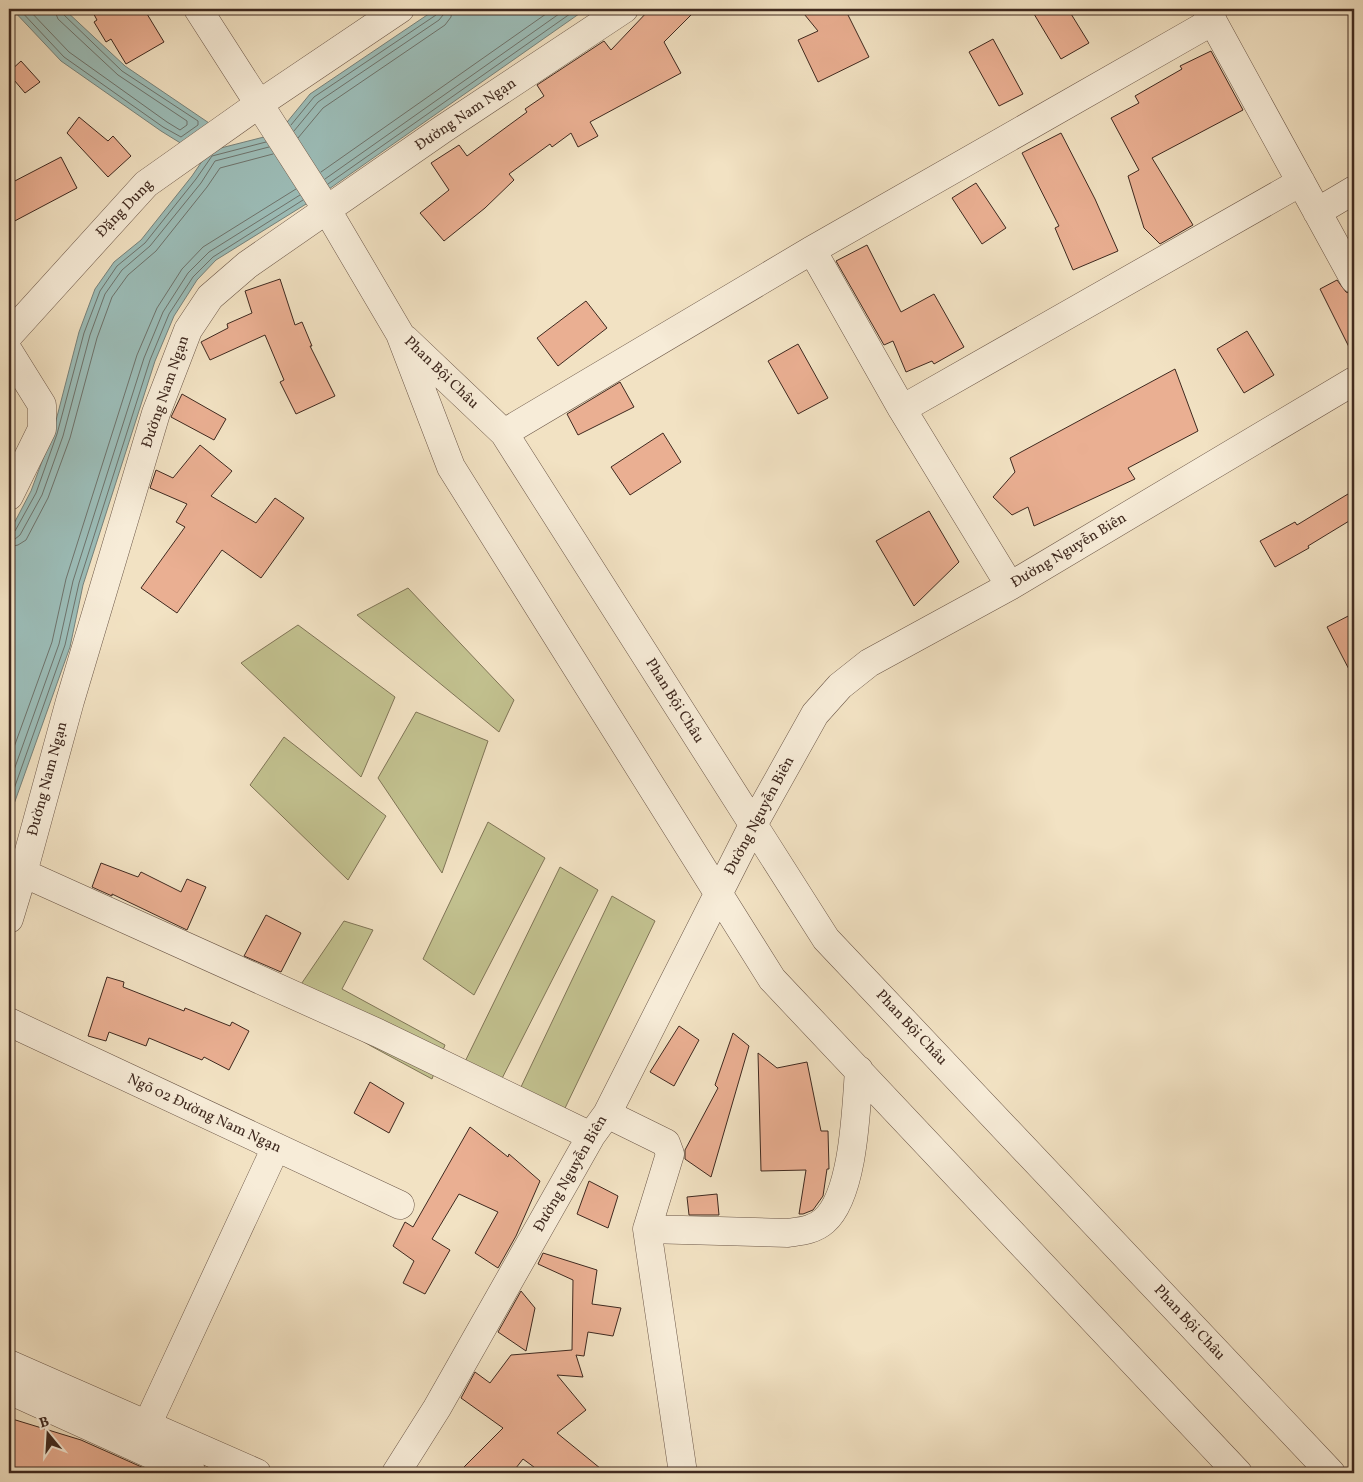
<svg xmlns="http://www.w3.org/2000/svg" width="1363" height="1482" font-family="Vollkorn,serif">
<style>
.green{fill:#c2c18f;stroke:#807557}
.water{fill:#9cbdb8;stroke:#77827b}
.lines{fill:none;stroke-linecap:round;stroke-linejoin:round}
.shore{stroke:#6e736c;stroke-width:1}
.building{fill:#eaaf92;stroke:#3f291f}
.minor-casing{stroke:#6c5748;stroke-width:29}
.minor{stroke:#f7ecd8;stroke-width:28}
.labels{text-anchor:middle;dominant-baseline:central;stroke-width:4;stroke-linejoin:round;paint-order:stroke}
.street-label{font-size:15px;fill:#3f291f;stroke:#f7ecd8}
</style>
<rect width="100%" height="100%" fill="#f2e2c3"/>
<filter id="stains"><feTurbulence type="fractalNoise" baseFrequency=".004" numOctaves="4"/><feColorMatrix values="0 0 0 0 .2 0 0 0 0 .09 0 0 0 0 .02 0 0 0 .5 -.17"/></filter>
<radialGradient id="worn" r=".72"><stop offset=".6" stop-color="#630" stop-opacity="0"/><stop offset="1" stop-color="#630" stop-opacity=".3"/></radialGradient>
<path class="green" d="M408,588L514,700L499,732L357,615Z
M298,625L395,697L361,777L241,663Z
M416,712L488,741L442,873L378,778Z
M284,737L386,816L348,880L250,785Z
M488,822L545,858L474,995L423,959Z
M560,867L598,890L491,1100L457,1078Z
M612,896L655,921L554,1131L510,1110Z
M344,921L373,930L342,989L445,1045L432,1079L371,1046L291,999Z"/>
<path class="water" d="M12,9H64L125,66L209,123L182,144L161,131L61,61Z
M436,9H586L319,196L216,260L197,280L174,316L155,361L83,585L70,647L9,818V533L31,491L53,432L79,332L95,289L114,262L141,240L192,176L209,151L264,137L283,127L310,94Z"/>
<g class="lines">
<path class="shore" d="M19,9L64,57L163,127L181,137L198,125V121L122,71L63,14L61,9
M28,9L69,52L167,122L180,130L187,125V121L118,75L58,19L56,14L55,9
M291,125L314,97L436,15L438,9
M294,131L318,102L439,20L443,15L444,9
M298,138L323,108L445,25L451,17L452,9
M321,172L553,9
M325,179L566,9
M328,184L577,9
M9,533H13L15,531L36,493L57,434L84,333L100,291L117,266L145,243L196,179L212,156L266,142
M9,540L15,539L20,535L42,495L63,436L90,335L105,294L122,270L150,246L201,183L215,161L269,147
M9,547L18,545L26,540L48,498L70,438L97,338L112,297L128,275L156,251L207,187L220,168L273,154
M9,761L52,642L66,579L137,355L157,308L182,269L203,247L296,189
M9,784L59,644L73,581L144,358L163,312L188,273L209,252L300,195
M9,803L65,645L79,583L150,360L169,314L193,277L213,257L303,200"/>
</g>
<path class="building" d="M91,9H144L164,42L126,64L111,39L106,42L94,22L97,20Z
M650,9H697L664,42L681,73L590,122L598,136L578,147L571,133L552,147L550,144L509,174L514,180L485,208L444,241L420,213L449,190L431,163L459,145L467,156L527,112L525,109L544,96L537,85L604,41L611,50Z
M800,9H845L869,57L818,82L798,40L818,31Z
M1031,9H1068L1089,43L1061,59Z
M993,39L1023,94L999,106L969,52Z
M1211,51L1243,110L1152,158L1193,225L1160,244L1144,228L1128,176L1139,170L1111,118L1139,103L1135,96L1182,69L1180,66Z
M21,61L40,82L25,93L9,74V72Z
M79,117L108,141L113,136L131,156L108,177L67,133Z
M1061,133L1095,199L1118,251L1073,270L1055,228L1059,226L1022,153Z
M61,157L77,188L9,224V184Z
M976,183L1006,228L982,244L952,198Z
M867,245L901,312L934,294L964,347L934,364L932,361L906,372L893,341L884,345L836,261Z
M280,279L295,325L302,322L312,346H310L335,396L296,414L280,382L284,380L265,335L210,360L201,342L228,328L227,324L252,313L245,291Z
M1337,280L1346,292L1354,295V357L1320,289Z
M586,301L607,328L558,366L537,338Z
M1247,331L1274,375L1244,393L1217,349Z
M798,344L828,398L798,414L768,361Z
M1175,369L1198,431L1128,468L1135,479L1034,526L1028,507L1012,515L993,497L1015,472L1010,458Z
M620,382L634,407L578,435L567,414Z
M182,394L226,419L214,440L171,417Z
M663,433L681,462L630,495L611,467Z
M200,445L232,471L211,496L256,523L275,498L304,518L261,578L222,550L177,613L141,588L185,527L176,522L187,504L150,488L156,470L173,478Z
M1348,494L1354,505V518L1308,546L1309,548L1275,567L1260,541L1295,522L1297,525Z
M929,511L959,562L914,606L876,541Z
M1354,613V679L1327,627Z
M101,863L138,877L141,872L181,892L187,879L206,887L187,930L112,894V896L92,887Z
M266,915L301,933L281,972L244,956Z
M107,977L124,982L123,987L184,1011L185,1008L230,1026L232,1022L249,1031L229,1070L204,1057L202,1060L149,1038L146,1046L109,1032L106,1041L88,1036Z
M679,1026L699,1040L674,1086L650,1072Z
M733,1033L749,1046L711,1177L685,1159V1150L718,1088L715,1085Z
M758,1053L777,1068L807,1062L821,1131H828L829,1169H827L823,1196L813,1210L803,1214H799L806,1170L761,1171Z
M370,1082L404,1103L389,1133L354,1113Z
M470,1127L508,1157L509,1154L540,1181L516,1236L498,1268L475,1253L498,1212L459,1194L432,1239L450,1250L425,1294L403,1283L414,1261L393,1246L405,1222L413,1227Z
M589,1181L618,1196L608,1228L577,1214Z
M717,1194L719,1215H689L687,1197Z
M543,1253L597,1270L592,1304L621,1308L613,1336L588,1332L584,1356L576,1355L583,1377L557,1375L586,1410L557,1433L606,1473H542L523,1459L512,1473H458L503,1428L461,1398L475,1372L490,1383L511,1355L572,1350L573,1280L538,1264Z
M521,1291L535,1308L526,1351L498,1332Z
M9,1418L81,1440L155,1473H9Z"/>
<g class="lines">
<defs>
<path id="minor" d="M198,9L327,210L400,334L451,467L772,979L1238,1473
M1206,9L1354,279
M1317,212L1354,190
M812,250L902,409L1010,586
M9,335L146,184L259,104L400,9
M405,339L504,433L826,939L1331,1473
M9,352L42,405V429L9,496
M902,409L1301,182
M504,433L812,250L1213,21
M23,873L378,1033L591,1136
M9,919L23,873L70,701L156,413L188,330L210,297L247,265L443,129L624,9
M9,1022L400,1205
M607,1114L666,1143L670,1154L647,1229L683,1473
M647,1229L788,1233C801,1231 814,1230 824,1221C854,1195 856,1109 859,1070
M9,1364L257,1473
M9,1390L192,1473
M147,1425L276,1147
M396,1473L437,1408L591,1136L607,1114L753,825L815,714L840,686L869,663L1010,586L1354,381"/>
</defs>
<use href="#minor" class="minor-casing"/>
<use href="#minor" class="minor"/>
</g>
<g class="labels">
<g class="street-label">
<text transform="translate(466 115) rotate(-34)">Đường Nam Ngạn</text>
<text transform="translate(125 209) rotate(-46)">Đặng Dung</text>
<text transform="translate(441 373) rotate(44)">Phan Bội Châu</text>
<text transform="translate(166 392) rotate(-71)">Đường Nam Ngạn</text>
<text transform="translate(1069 551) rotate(-31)">Đường Nguyễn Biên</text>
<text transform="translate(674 701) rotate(58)">Phan Bội Châu</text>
<text transform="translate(48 779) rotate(-75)">Đường Nam Ngạn</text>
<text transform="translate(760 816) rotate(-62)">Đường Nguyễn Biên</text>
<text transform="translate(911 1028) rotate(47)">Phan Bội Châu</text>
<text transform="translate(204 1114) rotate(25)">Ngõ 02 Đường Nam Ngạn</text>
<text transform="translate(571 1174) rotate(-60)">Đường Nguyễn Biên</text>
<text transform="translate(1189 1323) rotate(47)">Phan Bội Châu</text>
</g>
</g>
<rect width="1363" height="1482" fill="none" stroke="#f2e2c3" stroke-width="30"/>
<rect x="10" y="10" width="1343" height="1462" fill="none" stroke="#3f291f" stroke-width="2.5"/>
<rect x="15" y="15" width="1333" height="1452" fill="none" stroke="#3f291f"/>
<g transform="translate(48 1434) rotate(342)" stroke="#f7ecd8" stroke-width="4" paint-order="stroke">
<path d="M0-4L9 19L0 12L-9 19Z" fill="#3f291f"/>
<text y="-8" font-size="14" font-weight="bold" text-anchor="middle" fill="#3f291f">B</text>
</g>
<rect width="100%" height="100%" filter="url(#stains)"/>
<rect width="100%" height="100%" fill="url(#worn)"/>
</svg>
